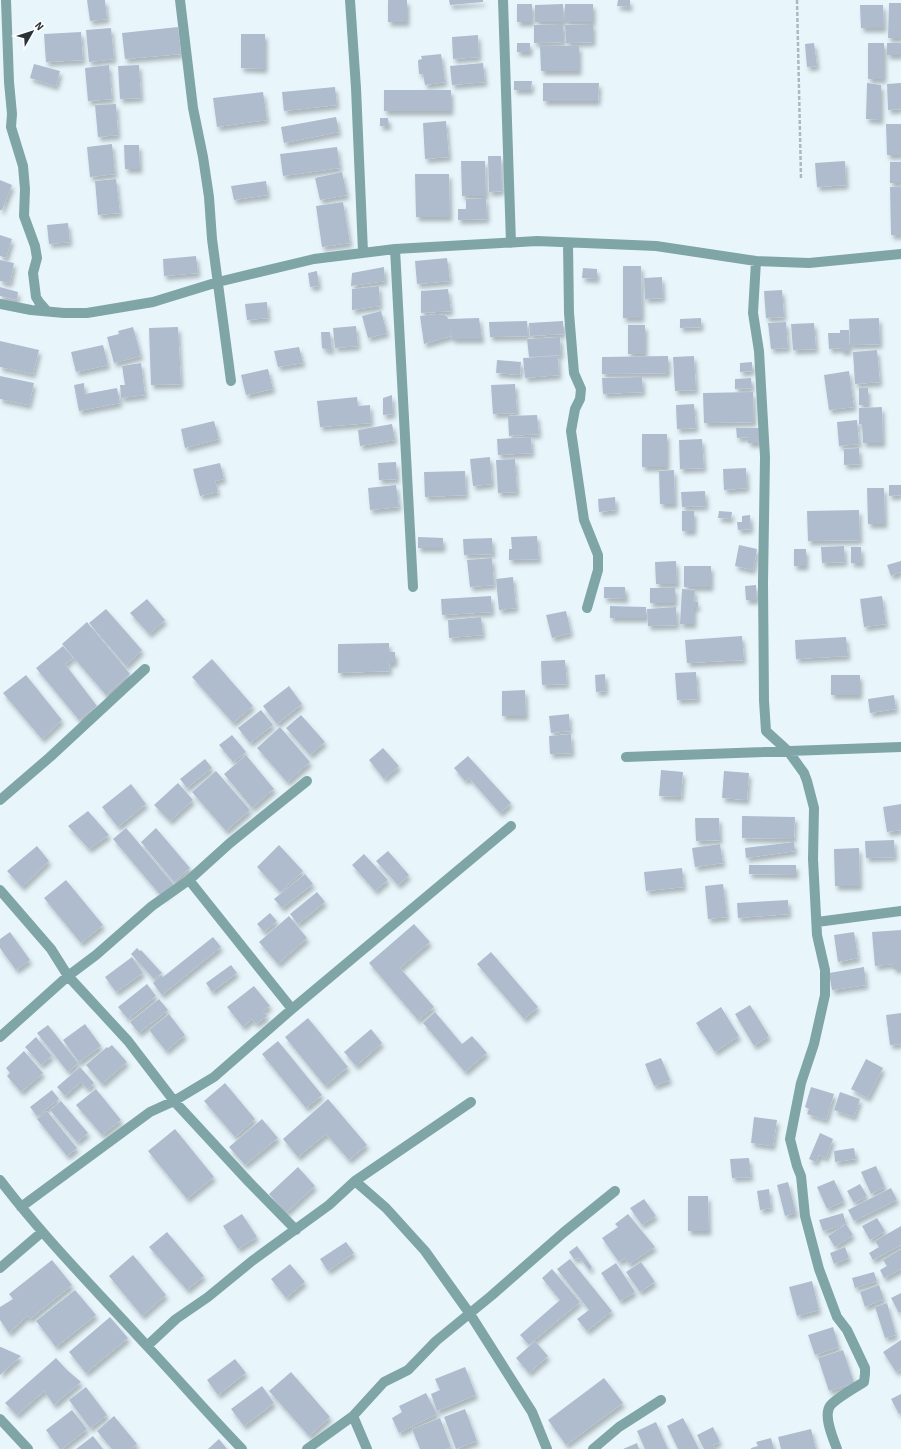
<svg xmlns="http://www.w3.org/2000/svg" width="901" height="1449" font-family="'Source Sans 3',sans-serif">
<style>
.building{fill:#afbccd;filter:url(#shadow)}
.lines{fill:none;stroke-linecap:round;stroke-linejoin:round}
.path{stroke:#adb9be;stroke-width:2.5;stroke-dasharray:4 2;stroke-linecap:butt}
.minor{stroke:#80a5a6;stroke-width:10}
</style>
<defs>
<filter id="shadow"><feDropShadow dx="2.5" dy="4.5" stdDeviation="2" flood-color="#0004"/></filter>
</defs>
<rect width="100%" height="100%" fill="#e8f6fc"/>
<path class="building" d="M87,0H105L107,19L90,21Z
M388,0H407V22H388Z
M449,0H483V2L450,5Z
M618,0H630V7L617,6Z
M889,3H901V38H888Z
M517,4H532V22H517Z
M563,4L564,22H535V5Z
M565,4H593V22H565Z
M860,5H883L884,28H861Z
M563,24V42L534,43V25Z
M593,24V42L566,43L565,25Z
M178,27L181,54L125,59L122,33Z
M111,28L114,59L89,62L86,30Z
M81,32L83,60L46,62L44,34Z
M241,34H265V69L241,68Z
M478,35L479,57L453,59L452,37Z
M517,43H530V52H517Z
M814,43L817,66L807,67L805,44Z
M868,43H884V79H868Z
M887,43H901V55H887Z
M540,46H579V71H541Z
M441,54L445,82L425,85L423,74H419L418,60L422,59L421,56Z
M483,63L485,82L452,85L450,66Z
M34,64L60,71L56,86L30,78Z
M109,65L112,99L88,101L85,68Z
M139,65L141,98L120,99L118,66Z
M514,81H532L531,90H514Z
M543,83H599L598,101H543Z
M867,83L881,85V120L866,119Z
M901,83V109L888,110L887,84Z
M335,87L337,105L284,111L282,92Z
M384,90H451V111H384Z
M263,92L267,120L217,127L213,98Z
M116,104L118,135L98,137L95,105Z
M336,117L339,132L284,143L281,127Z
M380,118H388L389,126H380Z
M446,121L449,157L425,159L423,123Z
M886,124H901V155H887Z
M112,144L115,174L90,177L87,147Z
M124,145H139L140,169H125Z
M337,147L340,168L283,176L280,154Z
M488,156H501L502,191L489,192Z
M461,161H485L486,196H462Z
M845,161L846,185L817,187L815,163Z
M890,162H901V183H890Z
M342,172L347,195L320,200L315,178Z
M415,174H449L450,217H416Z
M116,179L120,213L98,215L95,181Z
M0,180L12,185L2,210H0Z
M266,181L268,195L234,200L231,186Z
M890,187H901V235H891Z
M486,198L487,219L458,220V209H466V199Z
M343,202L350,243L322,247L316,206Z
M68,223L70,242L49,244L47,225Z
M0,235L12,239L6,258L0,256Z
M196,256L198,273L164,276L163,259Z
M447,258L450,281L417,284L415,261Z
M0,260L14,263L10,283L0,281Z
M623,266H641L642,318H623Z
M384,267L385,281L351,286L352,273Z
M583,268L597,269V279L582,278Z
M317,271L319,286L310,287L308,273Z
M662,277L663,298L645,299L644,278Z
M379,286L380,306L352,310V289Z
M0,287L18,292L17,300L0,296Z
M448,289L451,311L421,313V291Z
M782,290L784,317L766,318L764,291Z
M267,302L268,318L247,320L245,304Z
M381,311L387,333L368,338L362,316Z
M438,314L447,316L448,319L479,318L482,339H452L450,329L451,336L424,344L420,316Z
M701,318V327L680,328V319Z
M879,318L880,344L850,345L849,319Z
M527,321L528,336L490,337L489,322Z
M563,321V334L530,336L529,323Z
M786,322L788,348L771,349L768,323Z
M814,323L816,349L793,350L791,324Z
M628,325H645V354H628Z
M356,326L358,346L335,348L333,328Z
M133,327L141,356L114,363L107,337L119,334L118,331Z
M178,327L181,384L151,385L149,328Z
M840,330H849V351H841V348L829,349L828,333H840Z
M321,332H330L332,351L322,348Z
M560,337L561,355L529,357L527,339Z
M0,341L39,350L33,374L0,367Z
M103,345L108,365L76,372L71,352Z
M299,347L303,363L278,367L274,351Z
M877,350L880,382L855,384L853,352Z
M558,356L559,375L525,378L523,358Z
M668,356V373L602,374V357Z
M694,356L696,390L675,391L673,357Z
M497,360L521,362L520,375L496,373Z
M752,362V371L740,372V363Z
M141,363L145,395L121,398L120,385H125L122,366Z
M268,369L273,389L246,395L241,375Z
M849,371L854,407L829,410L824,375Z
M0,376L34,383L29,405L0,399Z
M642,377L643,392L603,394L602,378Z
M751,378L752,388L735,389V379Z
M84,383L85,394L117,388L120,403L79,411L74,385Z
M515,384L517,413L493,414L491,385Z
M859,388H868V405H859Z
M753,392L754,422L704,423L703,393Z
M392,395L393,414L383,415V398Z
M357,397L358,406L370,405L371,423L320,427L317,401Z
M694,404L696,428L677,429L676,405Z
M882,407L883,443H863L862,424H859V408Z
M537,415L539,434L509,436L508,416Z
M857,420L859,444L839,446L837,422Z
M214,421L219,439L185,448L181,429Z
M392,424L395,440L360,446L358,430Z
M736,428H759V443H748V437L737,438Z
M642,434H667V467H642Z
M531,437L532,453L498,455L497,439Z
M702,439L704,468L680,469L679,440Z
M859,448L860,464L844,465V449Z
M490,457L492,484L473,486L470,459Z
M515,459L517,492L498,493L496,460Z
M396,462L397,479L379,480L378,463Z
M220,463L224,479L215,481L218,492L200,496L193,469Z
M746,468L747,488L724,490L723,469Z
M674,470L675,504H660L659,471Z
M465,471L466,495L425,497L424,472Z
M396,485L399,507L370,510L368,488Z
M889,485H901V495L889,496Z
M867,488H884L885,524H868Z
M705,491L706,506L682,507L681,492Z
M615,497L616,510L599,512L598,499Z
M859,510L860,540L808,541L807,511Z
M682,511H694V531H682Z
M719,511L732,512L731,519L718,518Z
M750,515L751,529L738,530L737,522H742V516Z
M537,536L539,559L509,560V549H512L511,537Z
M418,537L443,538V548H418Z
M492,538L493,554L464,555L463,539Z
M739,545L757,549L753,570L735,566Z
M844,546L845,562L822,563L821,547Z
M851,547H861L862,563H851Z
M794,549H806V566H794Z
M492,558L494,585L470,587L467,560Z
M676,561L677,584H656L655,562Z
M901,561V572L891,576L887,565Z
M684,566H711V587H684Z
M513,577L516,608L499,610L496,579Z
M756,585L757,600H746L745,586Z
M604,587H625L626,599L604,598Z
M650,588H675V603H650Z
M682,589L695,590L694,602H698V607H694V624H680Z
M491,596L492,612L442,615L441,599Z
M882,596L886,624L864,627L860,599Z
M147,599L165,620L149,634L130,613Z
M610,606L646,607V618H610Z
M676,607L677,625L648,626L647,609Z
M106,609L142,650L126,666L89,623Z
M566,611L571,633L552,638L546,615Z
M481,617L483,635L449,638L448,620Z
M87,622L130,674L106,695L62,644Z
M742,636L744,660L687,663L685,640Z
M846,637L848,656L796,659L795,640Z
M389,643V652H395V663H389L390,671L338,673V644Z
M63,646L73,658L65,664L97,706L79,720L36,668Z
M212,659L253,706L233,723L192,677Z
M565,660L567,684L542,685L541,661Z
M696,672L698,699L677,700L675,673Z
M605,674L606,691L596,692L595,675Z
M26,675L62,720L42,739L3,693Z
M831,675H860V695H831Z
M289,686L302,704L277,724L263,706Z
M525,690L526,716H502V691Z
M894,695L896,709L870,713L868,699Z
M261,710L273,725L250,743L238,728Z
M569,714L570,731L551,733L549,716Z
M301,715L325,742L310,755L286,728Z
M280,727L310,762L287,782L257,748Z
M571,734L572,753L550,754L549,736Z
M232,735L246,752L233,762L219,745Z
M383,748L399,766L384,779L369,760Z
M246,755L274,789L252,808L224,774Z
M468,756L511,803L500,813L469,778L465,781L454,768Z
M205,759L212,768L187,788L180,779Z
M661,770L683,772L681,797L659,796Z
M216,771L250,810L226,831L192,792Z
M724,771L749,773L747,800L722,798Z
M178,783L193,800L170,821L154,805Z
M131,784L146,804L118,827L102,807Z
M901,804V830L887,832L883,807Z
M88,811L109,835L89,849L68,826Z
M742,816L795,817L794,839L742,838Z
M695,818H719L720,840L696,841Z
M126,828L175,886L162,897L113,839Z
M156,828L190,868L174,882L141,842Z
M894,840L895,857L866,858L865,841Z
M794,842L795,851L746,858L745,848Z
M720,844L723,863L695,867L692,848Z
M279,845L303,871L280,892L257,867Z
M37,846L49,861L22,887L7,871Z
M859,848L860,886H835L834,849Z
M388,851L409,875L398,885L376,861Z
M364,854L388,880L375,891L352,865Z
M749,865H796V875L749,874Z
M682,868L684,887L646,891L644,872Z
M305,874L313,884L282,908L274,899Z
M66,880L103,925L81,943L44,898Z
M723,884L727,917L708,919L705,886Z
M317,892L325,902L298,924L290,914Z
M788,900L789,914L738,918L737,903Z
M270,913L277,921L264,932L257,924Z
M289,916L307,938L278,964L259,942Z
M414,924L430,942L400,968L434,1007L418,1020L369,963Z
M901,930V969H893V964L875,966L872,932Z
M10,932L30,960L16,970L0,948V939Z
M854,932L858,958L838,962L834,935Z
M213,937L221,947L162,995L153,983L161,975L163,977Z
M137,948L140,951L141,950L162,973L154,979L131,954Z
M491,952L538,1007L524,1019L477,964Z
M132,957L143,973L116,992L105,977Z
M231,965L237,973L212,992L206,983Z
M864,967L866,985L832,990L829,973Z
M147,984L156,996L128,1019L118,1007Z
M254,986L270,1006L263,1011L267,1016L256,1024L252,1019L243,1027L227,1007Z
M159,999L168,1010L139,1033L130,1022Z
M750,1005L769,1036L754,1046L735,1014Z
M721,1007L739,1036L715,1052L696,1023Z
M435,1012L462,1044L472,1036L487,1053L465,1072L423,1023Z
M901,1013V1044L890,1045L886,1015Z
M169,1014L185,1035L166,1051L149,1030Z
M308,1018L348,1067L325,1086L285,1037Z
M85,1024L101,1046L79,1062L63,1040Z
M48,1025L78,1063L68,1072L37,1033Z
M371,1029L382,1043L356,1066L344,1052Z
M36,1037L52,1056L41,1065L25,1047Z
M278,1041L322,1095L306,1108L262,1054Z
M112,1045L127,1062L102,1084L86,1065L107,1047L108,1048Z
M24,1051L43,1073L21,1092L7,1076L10,1073L6,1068Z
M661,1058L670,1080L654,1086L645,1064Z
M866,1059L883,1068L868,1098L851,1089Z
M80,1067L94,1083L87,1089L81,1082L65,1096L57,1087Z
M225,1083L255,1119L235,1137L204,1101Z
M811,1087L834,1094L826,1120L807,1114L809,1109L805,1107Z
M96,1089L121,1120L102,1135L76,1105Z
M52,1090L59,1099L37,1116L30,1107Z
M840,1092L860,1099L854,1117L834,1110Z
M328,1099L367,1145L349,1160L326,1134L298,1157L283,1139Z
M61,1101L88,1133L77,1142L50,1110Z
M47,1111L77,1148L67,1156L37,1119Z
M754,1117L777,1120L773,1146L751,1143Z
M262,1119L278,1138L245,1165L229,1147Z
M175,1129L214,1177L187,1199L148,1151Z
M820,1133L833,1139L826,1158L819,1155L816,1162L809,1159Z
M854,1148L856,1159L835,1162L834,1151Z
M749,1158L751,1177L732,1178L730,1159Z
M876,1166L885,1187L871,1194L861,1172Z
M298,1167L315,1186L286,1213L269,1194Z
M834,1180L844,1201L827,1209L817,1187Z
M788,1182L796,1213L785,1216L777,1185Z
M860,1184L867,1196L854,1203L847,1191Z
M891,1188L897,1200L854,1221L848,1210Z
M769,1189L771,1208L760,1210L757,1191Z
M688,1196H708L709,1231H688Z
M644,1199L656,1216L642,1225L630,1208Z
M843,1213L846,1224L823,1231L819,1220Z
M242,1214L257,1237L238,1249L223,1226Z
M628,1214L655,1247L629,1264L625,1258L619,1262L602,1238L618,1227L615,1224Z
M877,1218L885,1231L870,1240L862,1226Z
M846,1224L853,1235L835,1247L828,1236Z
M901,1226V1245L873,1260L869,1253L879,1247L875,1241Z
M167,1232L204,1276L187,1290L149,1247Z
M346,1242L354,1253L328,1271L320,1259Z
M577,1246L592,1267L589,1270L580,1258L574,1259L569,1252Z
M845,1247L849,1258L834,1264L830,1253Z
M901,1249V1269L884,1278L880,1270L887,1266L883,1260Z
M133,1255L166,1295L142,1316L109,1276Z
M570,1259L612,1311L587,1331L577,1319L589,1310L557,1269Z
M52,1260L72,1285L30,1319L27,1316L9,1333L0,1320V1307L13,1299L9,1294Z
M641,1262L655,1282L640,1292L626,1272Z
M616,1263L635,1292L620,1301L601,1273Z
M290,1264L305,1282L286,1298L271,1279Z
M552,1269L580,1302L529,1345L520,1335L560,1300L542,1278Z
M874,1272L877,1281L855,1288L852,1278Z
M812,1281L819,1310L797,1316L789,1287Z
M879,1285L884,1299L865,1307L860,1292Z
M75,1290L96,1315L56,1347L36,1321Z
M901,1293V1312L899,1313L891,1298Z
M887,1303L896,1335L885,1338L875,1307Z
M110,1317L128,1338L86,1373L69,1352Z
M833,1327L839,1347L815,1355L808,1335Z
M901,1340V1369L896,1372L883,1352Z
M535,1341L548,1356L529,1373L516,1358Z
M0,1347H1L21,1356L0,1375Z
M843,1350L854,1383L829,1391L818,1358Z
M56,1358L67,1370L81,1382L54,1405L44,1391L17,1415L5,1403Z
M235,1359L246,1373L218,1395L207,1380Z
M465,1367L476,1395L437,1411L431,1394L440,1390L435,1379Z
M291,1372L330,1417L309,1436L269,1391Z
M604,1378L623,1403L566,1445L548,1420Z
M262,1386L274,1403L244,1426L231,1409Z
M86,1387L107,1415L90,1428L69,1400Z
M426,1393L437,1414L399,1433L392,1418L402,1412L399,1406Z
M901,1394V1413L899,1414L891,1399Z
M465,1409L477,1441L456,1449L444,1417Z
M72,1410L87,1429L62,1449H60L46,1430Z
M114,1416L137,1444L131,1449H112L97,1431Z
M440,1418L451,1447L446,1449H420L412,1429Z
M683,1418L699,1449H678L667,1426Z
M656,1422L668,1449H645L637,1431Z
M713,1427L720,1442L713,1445L715,1449H704L697,1435Z
M811,1429L816,1449H781L778,1437Z
M93,1436L103,1449H76Z
M771,1438L774,1449H751V1448L758,1446L756,1442Z
M219,1439L227,1449H208Z
M637,1443L639,1449H623Z"/>
<g class="lines">
<path class="path" d="M797,0L801,178"/>
<path class="minor" d="M6,0L9,82L12,114L11,127L23,166L25,189L24,216L35,246L37,258L33,273L36,297L39,302L47,311
M180,0L193,108L203,157L209,197L212,239L231,381
M350,0L356,88L363,252
M503,0L511,243
M568,243L569,313L574,373L581,389L580,399L575,409L571,431L584,520L598,555V570L587,608
M395,249L413,587
M756,261L753,313L759,351L765,457L763,582L764,701L766,731L788,751L804,773L807,781L814,808L813,859L817,935L825,970V995L814,1044L801,1083L790,1139L797,1166L801,1176L805,1216L819,1269L837,1317L847,1330L865,1368V1374L864,1382C856,1387 835,1399 830,1406C823,1416 833,1438 837,1449
M0,304L31,310L64,313H87L153,302L218,282L314,259L395,249L537,241L656,246L756,261L809,263L901,254
M626,757L901,747
M0,800L50,757L145,669
M189,880L292,1009
M0,890L51,949L68,976L128,1041L174,1101L249,1182L296,1230
M817,922L901,911
M0,1037L68,976L96,955L152,906L189,880L230,843L307,781
M0,1180C45,1239 97,1291 147,1346C179,1380 209,1415 242,1449
M355,1181L386,1208L425,1251L470,1314L532,1412L547,1449
M21,1207L150,1112L174,1101L214,1077L292,1009L511,826
M0,1268L42,1232
M147,1346L176,1319L208,1297L252,1261L329,1205L355,1181L471,1102
M353,1416L367,1449
M0,1419L28,1449
M307,1449L353,1416L384,1382L408,1370L436,1341L491,1296L563,1233L615,1191
M593,1449L619,1427L661,1400"/>
</g>
<g transform="translate(32 32) rotate(51)" stroke="#ffffff" stroke-width="3" paint-order="stroke">
<path d="M0-3L7 15L0 10L-7 15Z" fill="#2a3337"/>
<text y="-6" font-size="11" font-weight="bold" text-anchor="middle" fill="#2a3337">N</text>
</g>
</svg>
